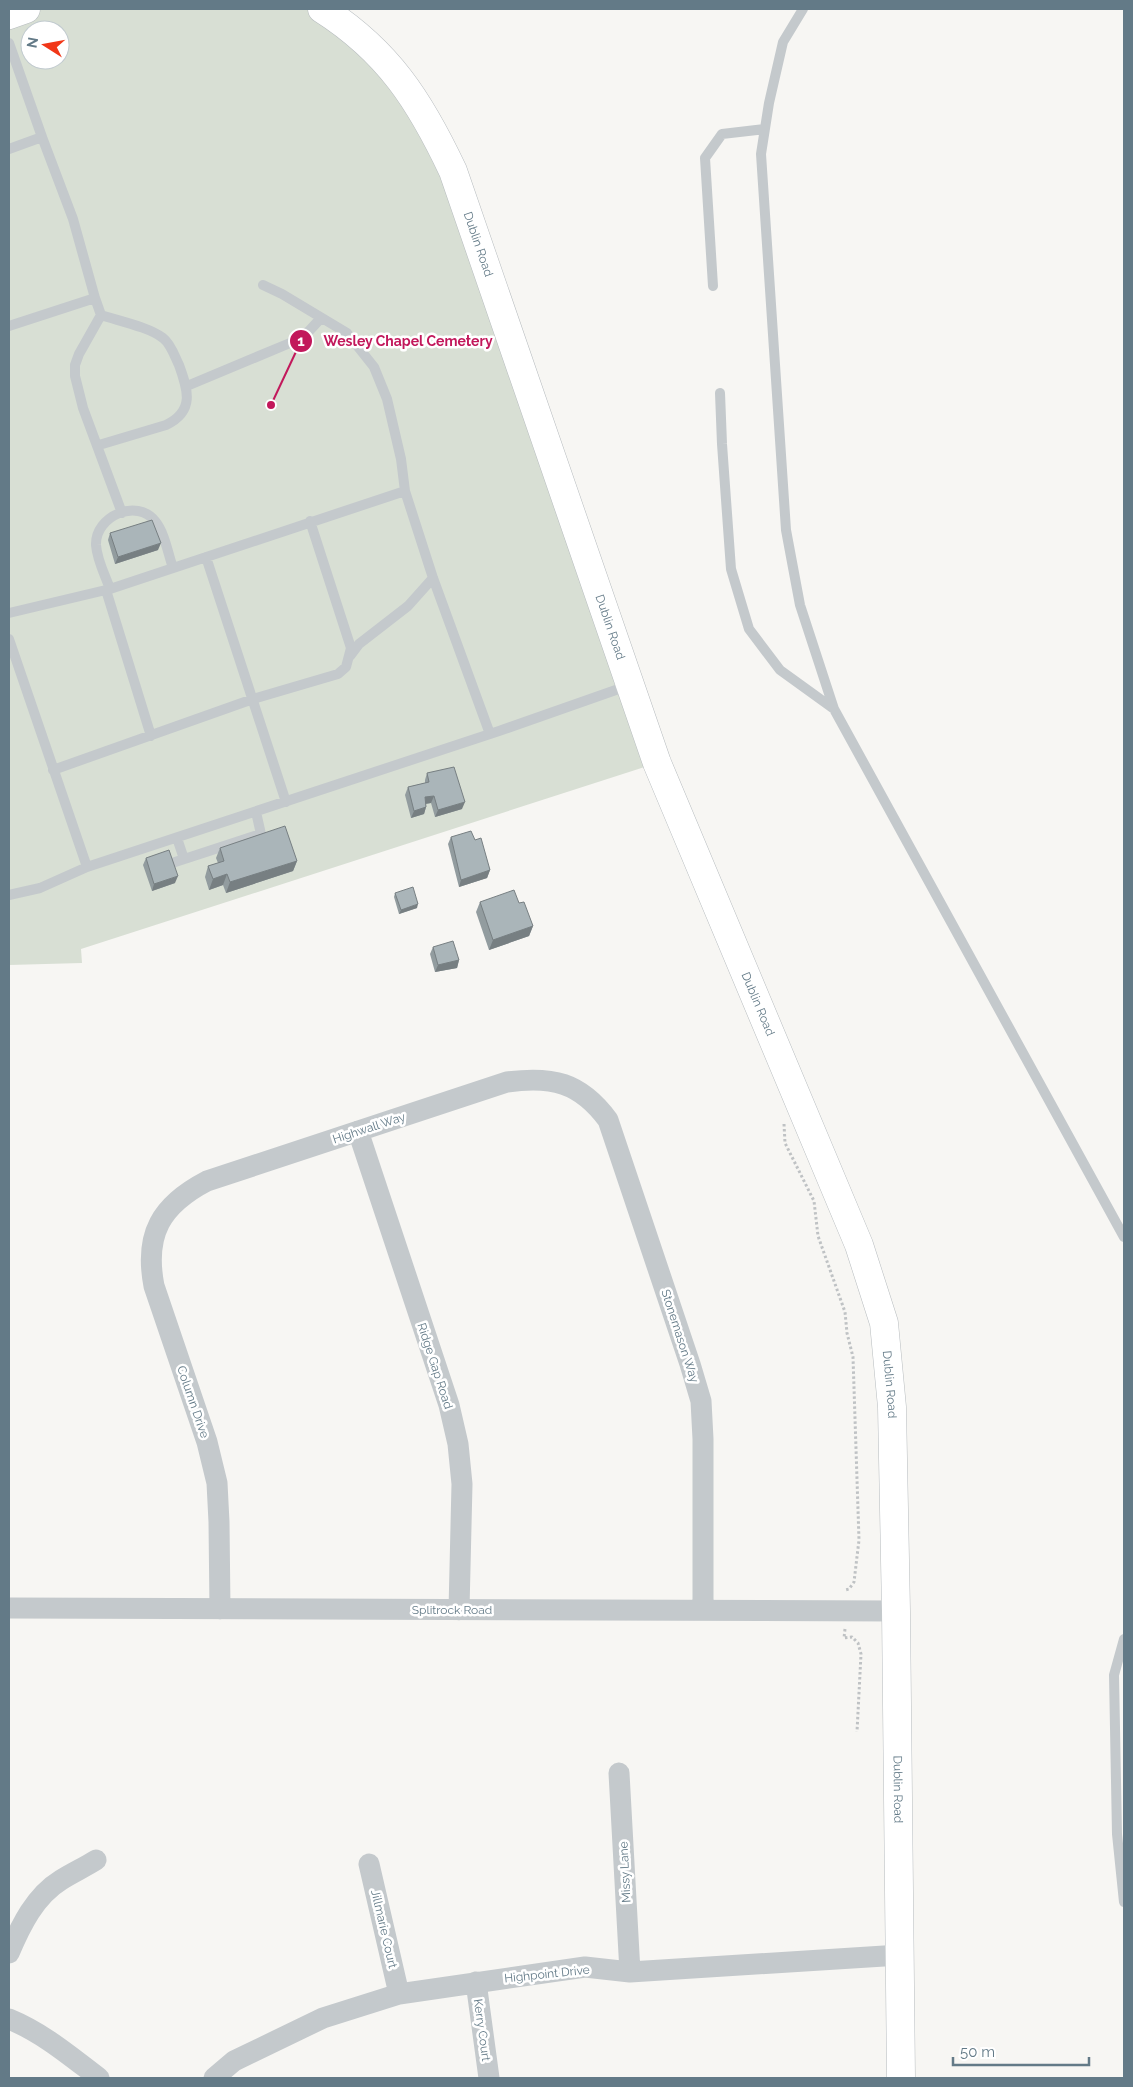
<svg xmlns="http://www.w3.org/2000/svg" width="1133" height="2087" font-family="Raleway,sans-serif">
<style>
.green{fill:#d8dfd4;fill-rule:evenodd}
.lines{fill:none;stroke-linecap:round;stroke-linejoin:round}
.primary-casing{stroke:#b7bcbf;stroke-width:29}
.path{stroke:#bfc2c4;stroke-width:3;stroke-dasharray:2.5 2.5;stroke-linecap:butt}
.lane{stroke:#c4c9cc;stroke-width:10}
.street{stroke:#c4c9cc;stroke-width:21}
.primary{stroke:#fff;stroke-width:28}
.wall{fill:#929c9f}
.shaded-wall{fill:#777f82}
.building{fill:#aab5b9;stroke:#777f82}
.labels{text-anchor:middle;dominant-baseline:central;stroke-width:5;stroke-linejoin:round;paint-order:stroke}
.street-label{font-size:12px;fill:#637a87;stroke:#fff}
.leader{fill:none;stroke:#c2185b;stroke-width:2}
.callout-dot{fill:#c2185b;stroke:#fff;stroke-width:2}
.mark-label{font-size:15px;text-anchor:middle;font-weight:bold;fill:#fff}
.callout-label{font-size:14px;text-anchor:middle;font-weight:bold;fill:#c2185b;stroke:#fff;stroke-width:5;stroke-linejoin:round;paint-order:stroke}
</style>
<rect width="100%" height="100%" fill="#f7f6f3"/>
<path class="green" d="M26,9H322L418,105L657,763L81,949L82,963L9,965V15ZM30,30H60V60H30Z"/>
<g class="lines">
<defs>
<g id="primary">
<path id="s1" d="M322,9C388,51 420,101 453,171L657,763L859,1245L884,1323L892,1407L896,1611L901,2078"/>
<path d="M9,15L26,9"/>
</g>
</defs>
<use href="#primary" class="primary-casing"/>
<path class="path" d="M784,1124L785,1143L814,1201L818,1236L845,1312L847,1333L853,1357L859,1540L854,1582L849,1589L845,1590
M845,1629L844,1638L852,1637L858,1643L861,1654L857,1732"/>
<path class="lane" d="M803,9L783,42L769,103L761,154L786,530L800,605L834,709L1124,1237
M9,43L42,137
M9,149L42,137L73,219L95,298
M263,285L282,294L347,333L374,367L387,399L401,459L405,491
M713,286L705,158L722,134L765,129
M9,326L95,298L101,315
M187,386L290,343L309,331L321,318
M720,393L722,444L731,569L749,629L780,670L834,709
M99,445L166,425C195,411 188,390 179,365C175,357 171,344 163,338C149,327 119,321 101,315L79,354L75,365V376L83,408L122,513
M206,557L286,802
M110,589C105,575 97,560 96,545C95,516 137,498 155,521C165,533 168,554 173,568
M106,590L151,736
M9,613L110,589L405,491L433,578L490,734
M9,639L87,867L499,731L630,685
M350,656L359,644L408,606L433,578
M53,770L253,699L338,674L346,667L351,648L310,521
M177,838L184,859
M169,864L261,834L256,812
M9,895L40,888L87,867
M1124,1639L1114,1675L1117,1834L1124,1902"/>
<path class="street" d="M358,1131L449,1405L458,1444L462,1484L459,1610
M9,1608L896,1611
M220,1609L219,1522L217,1483L207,1442L154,1286C144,1234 161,1205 207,1181L507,1082C552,1076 580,1082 608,1120L690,1364L701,1401L703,1439V1610
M619,1773L630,1972
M369,1864L399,1994
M9,1953C21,1925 35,1896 61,1880C72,1873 85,1867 96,1860
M476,1982L489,2078
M9,2019C43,2033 70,2056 99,2078
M214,2078L234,2061L323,2018L399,1994L585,1967L630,1972L900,1955"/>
<use href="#primary" class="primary"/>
</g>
<path class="wall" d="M110,533L158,550L115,564L108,540Z
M427,773L462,809L435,817L431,803L426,804V807L424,814L411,818L405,795L408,787L425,783V780Z
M451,837L490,870L487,878L459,887L448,844Z
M220,848L297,861L293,871L226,893L223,885L209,890L205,877L208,866L218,863L216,858Z
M146,858L175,883L152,891L143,865Z
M395,893L417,908L399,914L394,897Z
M480,902L519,903L533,926L529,936L489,950L476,912Z
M433,947L459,960L457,968L435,972L430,954Z"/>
<path class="shaded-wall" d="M161,543L158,550L115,564L118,557Z
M434,796L431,803L423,804L425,797Z
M465,802L462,809L435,817L438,810Z
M426,807L424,814L411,818L414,811Z
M297,861L293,871L226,893L230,882Z
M490,870L487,878L459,887L461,880Z
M227,874L223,885L209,890L213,879Z
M178,876L175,883L152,891L154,884Z
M418,904L417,908L399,914L401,910Z
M533,926L529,936L489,950L493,940Z
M459,960L457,968L435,972L438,965Z"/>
<path class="building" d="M152,520L161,543L118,557L110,533Z
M454,767L465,802L438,810L434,796L425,797L426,807L414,811L408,787L429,782L427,773Z
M285,826L297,861L230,882L227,874L213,879L208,866L224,861L220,848Z
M471,831L475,840L481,838L490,870L461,880L451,837Z
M169,850L178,876L154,884L146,858Z
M413,887L418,904L401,910L395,893Z
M514,890L519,903L524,902L533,926L493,940L480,902Z
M453,941L459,960L438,965L433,947Z"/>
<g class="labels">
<g class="street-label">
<text stroke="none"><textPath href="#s1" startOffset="289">Dublin Road</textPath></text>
<text stroke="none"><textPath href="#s1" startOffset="694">Dublin Road</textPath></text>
<text stroke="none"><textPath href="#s1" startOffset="1099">Dublin Road</textPath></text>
<text transform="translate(369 1128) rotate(-18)">Highwall Way</text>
<text transform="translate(680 1336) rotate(72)">Stonemason Way</text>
<text transform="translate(435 1366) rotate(72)">Ridge Gap Road</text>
<text stroke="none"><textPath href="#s1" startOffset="1504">Dublin Road</textPath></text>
<text transform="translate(193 1402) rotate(71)">Column Drive</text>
<text x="452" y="1610">Splitrock Road</text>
<text stroke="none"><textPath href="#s1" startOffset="1909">Dublin Road</textPath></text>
<text transform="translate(625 1872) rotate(-93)">Missy Lane</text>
<text transform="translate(384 1929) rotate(77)">Jillmarie Court</text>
<text transform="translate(547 1974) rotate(-6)">Highpoint Drive</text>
<text transform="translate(482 2030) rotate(82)">Kerry Court</text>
</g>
</g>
<path class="leader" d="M271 405L301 341"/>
<g class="callout-dot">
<circle cx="271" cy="405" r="5"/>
<circle cx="301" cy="341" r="12"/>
</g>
<g class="mark-label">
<text x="301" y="346">1</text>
</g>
<g class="callout-label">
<text x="408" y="346">Wesley Chapel Cemetery</text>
</g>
<rect width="1133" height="2087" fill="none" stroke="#637a87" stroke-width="20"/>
<g transform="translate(45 45) rotate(281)"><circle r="24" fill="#ffffff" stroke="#c1cacf"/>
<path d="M0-4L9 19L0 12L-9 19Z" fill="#f13718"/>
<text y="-8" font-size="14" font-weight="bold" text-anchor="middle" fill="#637a87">N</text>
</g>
<path d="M953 2057v8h136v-8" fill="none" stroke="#637a87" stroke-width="2.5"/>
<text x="960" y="2057" font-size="15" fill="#637a87" stroke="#ffffff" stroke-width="4" paint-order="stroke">50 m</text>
</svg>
